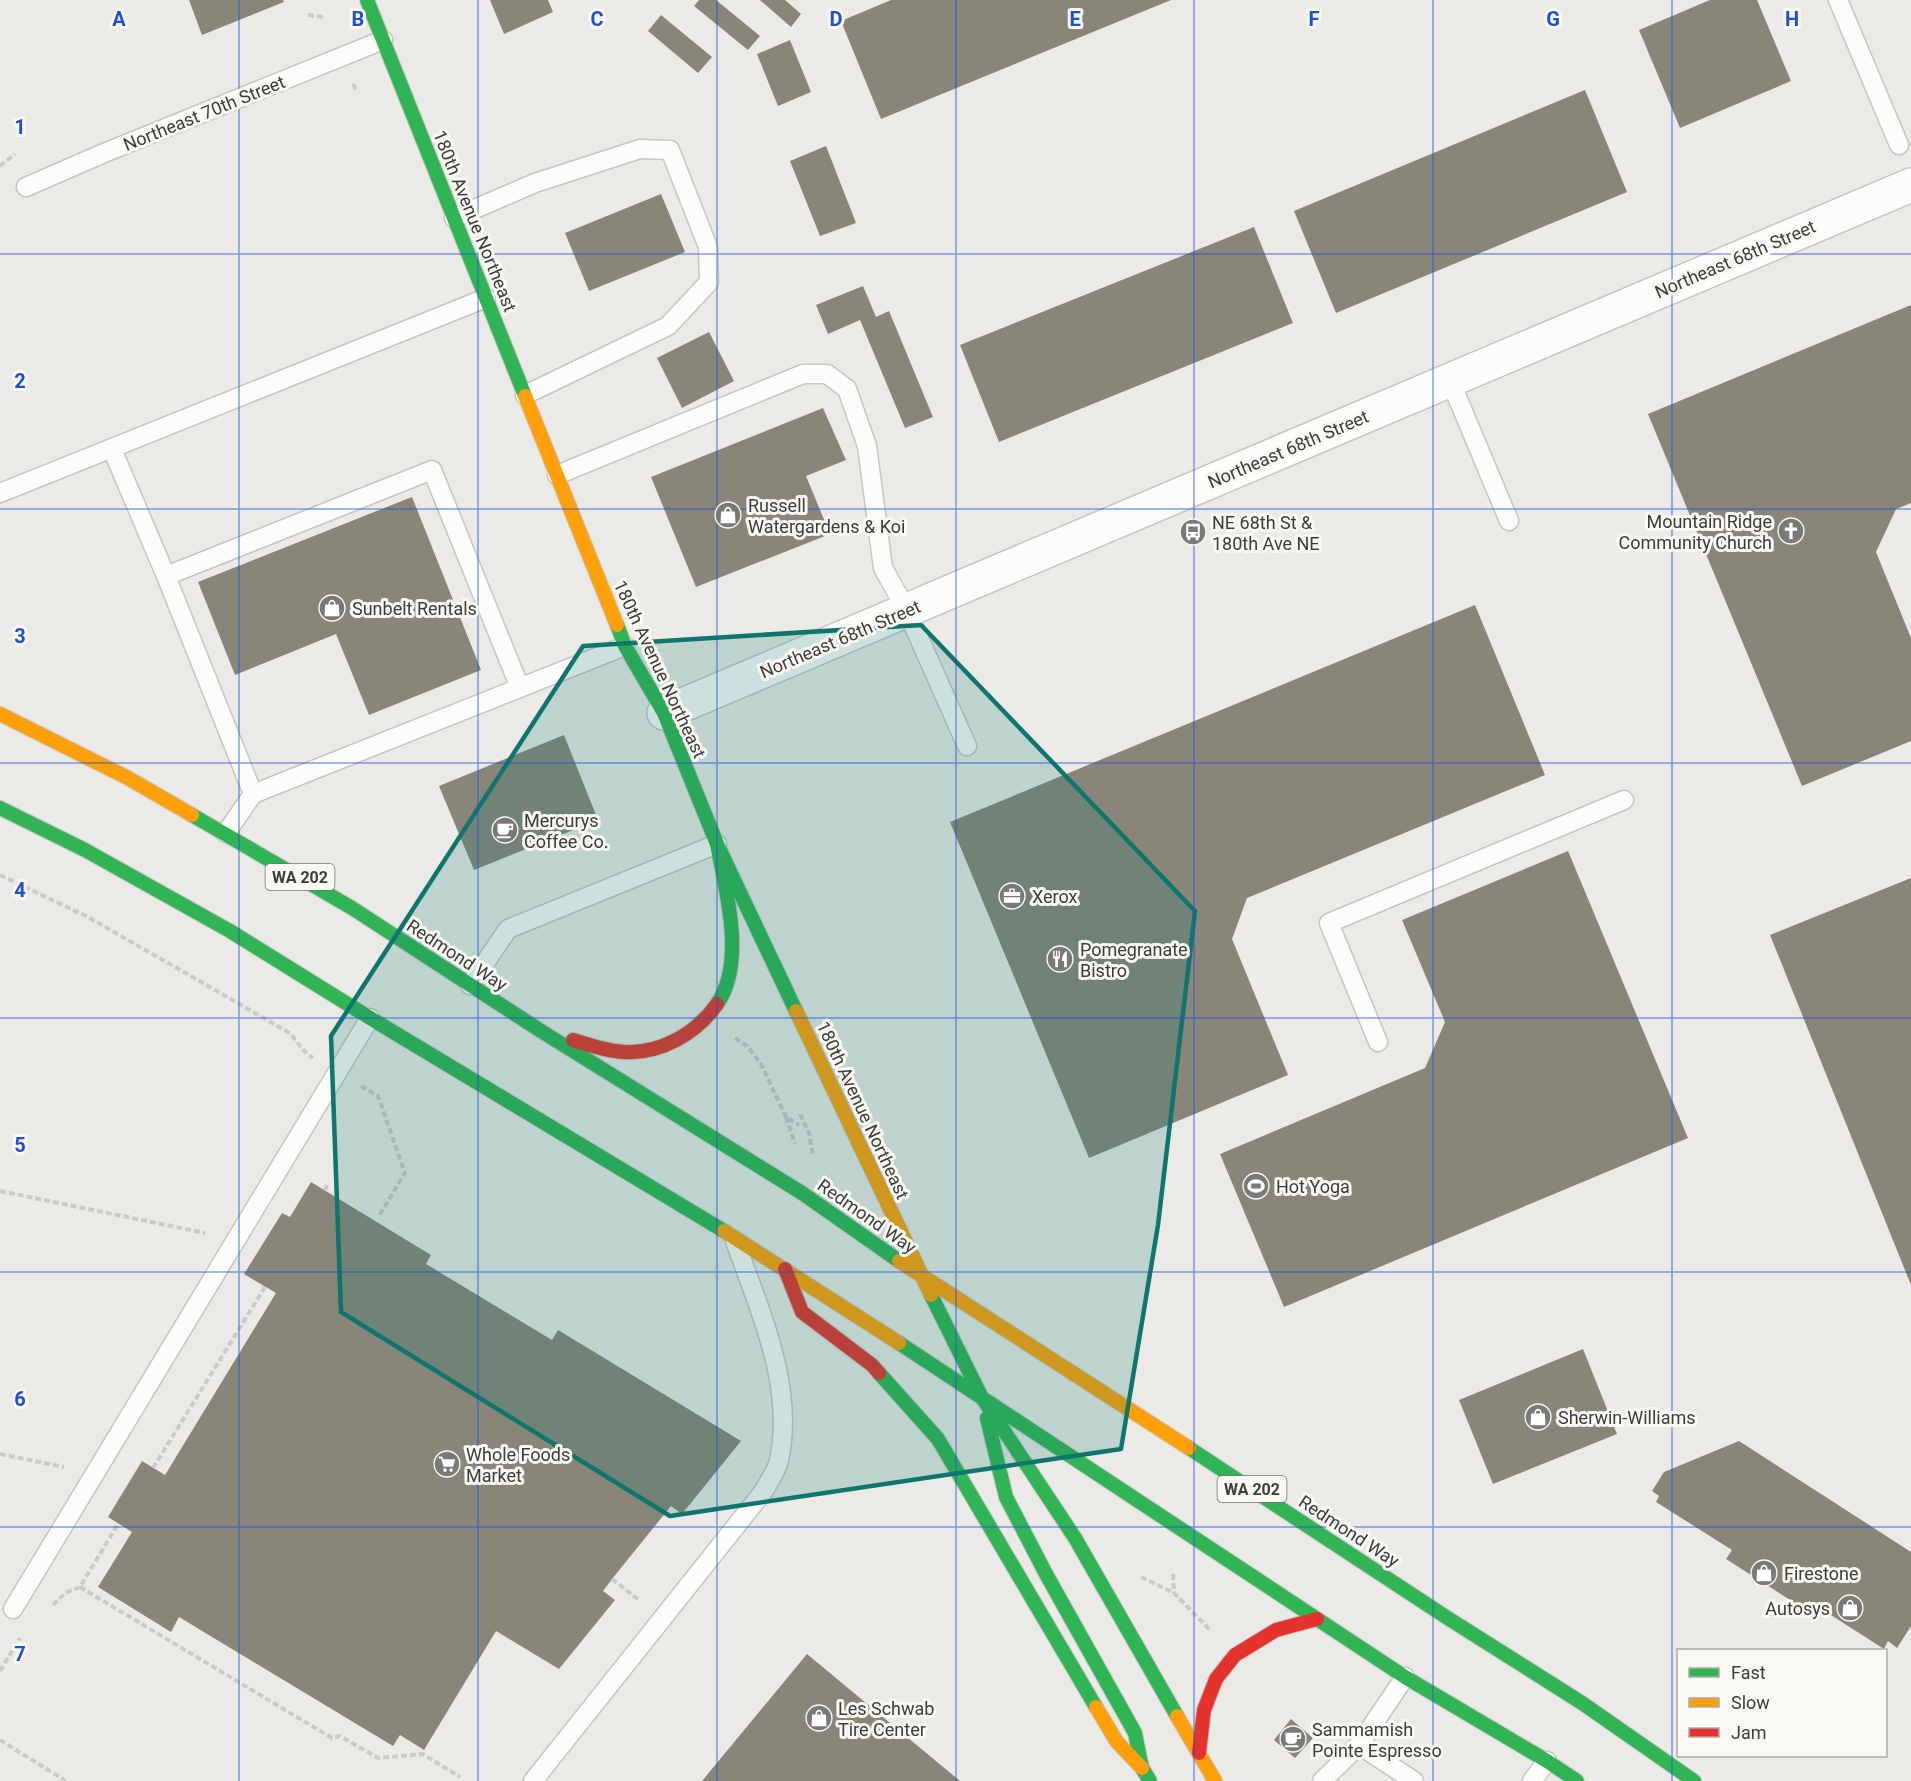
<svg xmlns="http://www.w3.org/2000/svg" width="1911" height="1781" font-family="Roboto,sans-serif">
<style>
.building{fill:#898679}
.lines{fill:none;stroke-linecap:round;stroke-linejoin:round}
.lane-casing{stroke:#c7c6c3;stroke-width:21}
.street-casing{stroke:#c7c6c3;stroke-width:36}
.fast-casing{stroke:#c7c6c3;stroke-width:16}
.slow-casing{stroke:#c7c6c3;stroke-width:16}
.jam-casing{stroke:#c7c6c3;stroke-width:16}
.path{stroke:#cacac9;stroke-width:4;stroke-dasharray:6 3;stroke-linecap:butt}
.lane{stroke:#fcfcfb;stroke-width:18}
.street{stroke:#fcfcfb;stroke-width:33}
.fast{stroke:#30b455;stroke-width:14}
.slow{stroke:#ff9f0a;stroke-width:14}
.jam{stroke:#e5322d;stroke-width:14}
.marked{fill:#0f766e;fill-opacity:0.2;stroke:#0f766e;stroke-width:4.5;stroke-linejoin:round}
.grid{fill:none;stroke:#1d4ed8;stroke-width:1.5;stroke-opacity:0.55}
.labels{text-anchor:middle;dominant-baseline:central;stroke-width:6;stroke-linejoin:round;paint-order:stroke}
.shield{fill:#f9f8f2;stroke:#757471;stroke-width:1.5}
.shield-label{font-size:16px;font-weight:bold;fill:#3c3c3a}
.street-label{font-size:18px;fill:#3c3c3a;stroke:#f9f8f2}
.poi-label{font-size:18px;fill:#3c3c3a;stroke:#f9f8f2;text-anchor:start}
.grid-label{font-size:20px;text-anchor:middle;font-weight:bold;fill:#1d4ed8;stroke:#f9f8f2;stroke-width:6;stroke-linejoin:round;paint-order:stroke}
</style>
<rect width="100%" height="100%" fill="#ebeae6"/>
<path class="building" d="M189,0H283L284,2L202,35Z
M490,0H548L553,12L504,34Z
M699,0H716L760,36L748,50L694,6Z
M760,0H785L801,14L791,27Z
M891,0H1171L881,119L841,21Z
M1710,0H1757L1791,81L1680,128L1639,30Z
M661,15L712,57L698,73L648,31Z
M790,40L811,92L778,106L757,54Z
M1585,90L1627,192L1336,313L1294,211Z
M826,146L856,223L820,236L790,161Z
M661,194L685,252L589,291L565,233Z
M1254,227L1293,323L999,442L960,345Z
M863,286L876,317L889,311L933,417L905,428L860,320L828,334L816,305Z
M1911,305V503L1896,509L1876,552L1911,638V741L1802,786L1648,414Z
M709,332L734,381L682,408L657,358Z
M823,408L846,460L806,476L830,534L696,587L651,477Z
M412,497L481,670L369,715L336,634L235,675L198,582Z
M1475,605L1545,775L1247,898L1232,939L1288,1075L1089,1158L950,822Z
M564,735L598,820L474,870L439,786Z
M1568,851L1688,1138L1284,1307L1220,1154L1425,1068L1445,1022L1402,920Z
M1911,878V1285L1770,935Z
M311,1182L431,1255L426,1264L552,1340L558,1330L741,1441L682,1514L671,1506L612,1579L603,1591L615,1600L559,1669L496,1631L424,1750L400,1735L393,1746L179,1617L171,1632L98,1587L132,1532L108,1517L142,1461L165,1475L276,1293L244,1274L282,1213L290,1217Z
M1583,1349L1617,1434L1493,1484L1459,1400Z
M1739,1441L1911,1552V1626L1897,1648L1888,1641L1884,1649L1809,1601L1804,1609L1726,1559L1732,1550L1656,1502L1659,1496L1652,1491L1664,1472Z
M807,1654L960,1781H702Z
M1291,1719L1313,1738L1295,1758L1274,1740Z"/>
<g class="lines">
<defs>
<path id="lane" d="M1838,0L1899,145
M26,187L104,153L383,40
M454,218L535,183L640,149L670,150L708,247L709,282L668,326L525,395
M1450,380L1509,521
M112,449L166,576L253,794
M557,475L803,374H827L847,389L867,446L883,568L907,611L967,746
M0,493L486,298
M166,576L432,470L520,688
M226,833L253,794L625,646
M470,985L508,929L717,844
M1378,1042L1329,923L1624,800
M13,1609L370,1018
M1359,1745L1414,1781
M533,1781L763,1492C768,1483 777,1471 779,1460C795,1386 759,1309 735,1241
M1322,1781L1359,1745L1405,1677
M1532,1781L1547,1761"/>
<path id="street" d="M664,713L1911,185"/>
<path id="fast" d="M367,0L525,396
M617,625L625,646L664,713L717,844L796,1011
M0,808L85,850L230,931L370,1018L724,1231
M192,815L352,908L541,1031L802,1193L899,1261
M717,1004C746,963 726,890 717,844
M931,1295L981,1396L1075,1538L1177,1716
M899,1343L1405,1677L1547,1761L1577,1781
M879,1373L938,1439L1096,1707
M987,1418L1006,1497L1046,1574L1135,1733L1142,1768L1150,1781
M1189,1448L1446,1617L1582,1703L1694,1781"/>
<path id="slow" d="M525,396L617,625
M0,714L128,778L192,815
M796,1011L931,1295
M724,1231L899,1343
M899,1261L1189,1448
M1096,1707L1117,1742L1142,1768
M1177,1716L1215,1781"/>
<path id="jam" d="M573,1040C589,1045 606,1051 624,1052C660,1054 696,1034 717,1004
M785,1269L802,1312L872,1365L879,1373
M1199,1753L1204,1710L1216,1679L1235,1655L1276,1630L1317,1619"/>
</defs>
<use href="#lane" class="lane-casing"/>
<use href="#street" class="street-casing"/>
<use href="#fast" class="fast-casing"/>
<use href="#slow" class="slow-casing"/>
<use href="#jam" class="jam-casing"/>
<path class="path" d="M308,15L324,17
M353,84L357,91
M0,166L15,154
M0,875L88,917L288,1032C298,1041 301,1050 313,1058
M735,1038L747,1046L761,1064L786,1117L799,1125
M361,1086L378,1096L405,1173L379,1216
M800,1114L809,1133L813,1155
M786,1117L795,1144
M325,1190L327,1185
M0,1191L205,1233
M0,1454L64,1467
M153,1468L265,1287
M1173,1574L1174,1593
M1141,1577L1174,1593L1210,1630
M612,1579L640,1601
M80,1587L332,1738L340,1736L378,1758L423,1754L460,1777
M53,1605L65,1593L80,1587L118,1524
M0,1671L20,1638
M0,1740L66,1781"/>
<use href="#lane" class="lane"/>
<use href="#street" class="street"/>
<use href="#fast" class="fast"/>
<use href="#slow" class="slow"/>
<use href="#jam" class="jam"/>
</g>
<path class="marked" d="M921,625L1195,911L1158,1225L1121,1449L670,1516L341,1312L331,1036L583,646Z"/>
<path class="grid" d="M239,0V1781M478,0V1781M717,0V1781M956,0V1781M1194,0V1781M1433,0V1781M1672,0V1781M0,254H1911M0,509H1911M0,763H1911M0,1018H1911M0,1272H1911M0,1527H1911"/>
<defs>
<symbol id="shop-disc" viewBox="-11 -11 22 22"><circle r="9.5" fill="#797976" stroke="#f9f8f2"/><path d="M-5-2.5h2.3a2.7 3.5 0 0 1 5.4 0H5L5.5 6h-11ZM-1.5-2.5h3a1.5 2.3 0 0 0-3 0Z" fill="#fff"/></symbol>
<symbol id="church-disc" viewBox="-11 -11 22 22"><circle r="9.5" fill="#797976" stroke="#f9f8f2"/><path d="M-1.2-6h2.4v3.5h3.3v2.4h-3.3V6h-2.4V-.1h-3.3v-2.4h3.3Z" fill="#fff"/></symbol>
<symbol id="bus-disc" viewBox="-11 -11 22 22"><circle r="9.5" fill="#797976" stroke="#f9f8f2"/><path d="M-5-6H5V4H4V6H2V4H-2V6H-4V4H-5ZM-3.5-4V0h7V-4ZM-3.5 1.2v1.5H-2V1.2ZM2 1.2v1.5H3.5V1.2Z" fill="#fff"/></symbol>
<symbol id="cafe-disc" viewBox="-11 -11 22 22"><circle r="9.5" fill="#797976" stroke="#f9f8f2"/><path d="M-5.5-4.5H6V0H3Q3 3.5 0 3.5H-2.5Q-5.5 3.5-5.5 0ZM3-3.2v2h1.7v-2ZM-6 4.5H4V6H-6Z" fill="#fff"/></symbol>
<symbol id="office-disc" viewBox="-11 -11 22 22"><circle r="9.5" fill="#797976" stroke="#f9f8f2"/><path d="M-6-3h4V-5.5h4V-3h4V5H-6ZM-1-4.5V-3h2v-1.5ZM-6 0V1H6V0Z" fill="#fff"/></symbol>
<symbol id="restaurant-disc" viewBox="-11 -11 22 22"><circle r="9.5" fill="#797976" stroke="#f9f8f2"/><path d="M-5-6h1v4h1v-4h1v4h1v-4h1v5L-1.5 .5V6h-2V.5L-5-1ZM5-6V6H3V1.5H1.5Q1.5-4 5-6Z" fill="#fff"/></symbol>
<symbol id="stadium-disc" viewBox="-11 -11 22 22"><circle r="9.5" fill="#797976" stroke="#f9f8f2"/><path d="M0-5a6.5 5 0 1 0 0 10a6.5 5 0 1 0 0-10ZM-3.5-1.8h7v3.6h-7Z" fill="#fff"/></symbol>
<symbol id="supermarket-disc" viewBox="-11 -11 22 22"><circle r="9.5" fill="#797976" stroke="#f9f8f2"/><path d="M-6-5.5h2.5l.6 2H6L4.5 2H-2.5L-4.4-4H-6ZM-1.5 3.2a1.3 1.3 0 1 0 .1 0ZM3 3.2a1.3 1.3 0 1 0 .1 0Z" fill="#fff"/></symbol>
</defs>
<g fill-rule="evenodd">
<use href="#shop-disc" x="713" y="500" width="30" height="30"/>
<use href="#church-disc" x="1776" y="516" width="30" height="30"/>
<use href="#bus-disc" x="1178" y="517" width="30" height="30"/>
<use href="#shop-disc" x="317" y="593" width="30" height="30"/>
<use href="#cafe-disc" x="490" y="815" width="30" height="30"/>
<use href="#office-disc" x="997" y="881" width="30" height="30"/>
<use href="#restaurant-disc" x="1045" y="944" width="30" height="30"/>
<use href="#stadium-disc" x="1241" y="1171" width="30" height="30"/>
<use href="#shop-disc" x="1523" y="1402" width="30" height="30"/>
<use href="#supermarket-disc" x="432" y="1449" width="30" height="30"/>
<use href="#shop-disc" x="1749" y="1558" width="30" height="30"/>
<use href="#shop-disc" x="1835" y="1593" width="30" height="30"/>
<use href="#shop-disc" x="804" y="1703" width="30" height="30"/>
<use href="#cafe-disc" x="1278" y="1724" width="30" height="30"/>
</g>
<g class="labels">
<g class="shield">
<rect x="265.5" y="864" width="69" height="26" rx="4.5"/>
<rect x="1217.5" y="1476" width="69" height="26" rx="4.5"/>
</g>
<g class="shield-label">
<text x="300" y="877">WA 202</text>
<text x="1252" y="1489">WA 202</text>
</g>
<g class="street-label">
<text transform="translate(204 113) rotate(-22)">Northeast 70th Street</text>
<text transform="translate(475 221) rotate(68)">180th Avenue Northeast</text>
<text transform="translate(1735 259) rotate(-23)">Northeast 68th Street</text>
<text transform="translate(1288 449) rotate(-23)">Northeast 68th Street</text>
<text transform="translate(840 639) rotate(-23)">Northeast 68th Street</text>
<text transform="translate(660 669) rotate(65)">180th Avenue Northeast</text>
<text transform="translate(457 955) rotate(33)">Redmond Way</text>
<text transform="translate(863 1110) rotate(65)">180th Avenue Northeast</text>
<text transform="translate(867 1216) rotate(35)">Redmond Way</text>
<text transform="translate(1349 1531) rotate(33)">Redmond Way</text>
</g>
<g class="poi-label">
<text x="748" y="505">Russell<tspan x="748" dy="21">Watergardens &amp; Koi</tspan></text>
<text x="1772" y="521" text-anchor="end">Mountain Ridge<tspan x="1772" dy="21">Community Church</tspan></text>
<text x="1212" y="522">NE 68th St &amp;<tspan x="1212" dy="21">180th Ave NE</tspan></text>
<text x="352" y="608">Sunbelt Rentals</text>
<text x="524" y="820">Mercurys<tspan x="524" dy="21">Coffee Co.</tspan></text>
<text x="1032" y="896">Xerox</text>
<text x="1080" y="949">Pomegranate<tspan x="1080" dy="21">Bistro</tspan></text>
<text x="1276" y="1186">Hot Yoga</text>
<text x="1558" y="1417">Sherwin-Williams</text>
<text x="466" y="1454">Whole Foods<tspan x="466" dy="21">Market</tspan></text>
<text x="1784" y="1573">Firestone</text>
<text x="1830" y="1608" text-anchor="end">Autosys</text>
<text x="838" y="1708">Les Schwab<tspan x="838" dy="21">Tire Center</tspan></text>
<text x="1312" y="1729">Sammamish<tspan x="1312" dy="21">Pointe Espresso</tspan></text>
</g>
</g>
<g class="grid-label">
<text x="119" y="26">A</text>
<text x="358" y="26">B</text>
<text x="597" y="26">C</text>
<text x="836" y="26">D</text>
<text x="1075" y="26">E</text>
<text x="1314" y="26">F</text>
<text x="1553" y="26">G</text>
<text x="1792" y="26">H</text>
<text x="20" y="134">1</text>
<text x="20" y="388">2</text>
<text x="20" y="643">3</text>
<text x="20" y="897">4</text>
<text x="20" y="1152">5</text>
<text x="20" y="1406">6</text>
<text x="20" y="1661">7</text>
</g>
<rect x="1677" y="1649" width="210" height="108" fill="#f9f8f2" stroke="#adada8" stroke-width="1.5"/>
<rect x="1689" y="1668" width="30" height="9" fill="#30b455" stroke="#adada8" stroke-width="1.5"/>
<text x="1731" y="1679" font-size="18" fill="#3c3c3a">Fast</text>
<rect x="1689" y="1698" width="30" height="9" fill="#ff9f0a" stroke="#adada8" stroke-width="1.5"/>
<text x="1731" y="1709" font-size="18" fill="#3c3c3a">Slow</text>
<rect x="1689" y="1728" width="30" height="9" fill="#e5322d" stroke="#adada8" stroke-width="1.5"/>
<text x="1731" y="1739" font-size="18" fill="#3c3c3a">Jam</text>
</svg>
